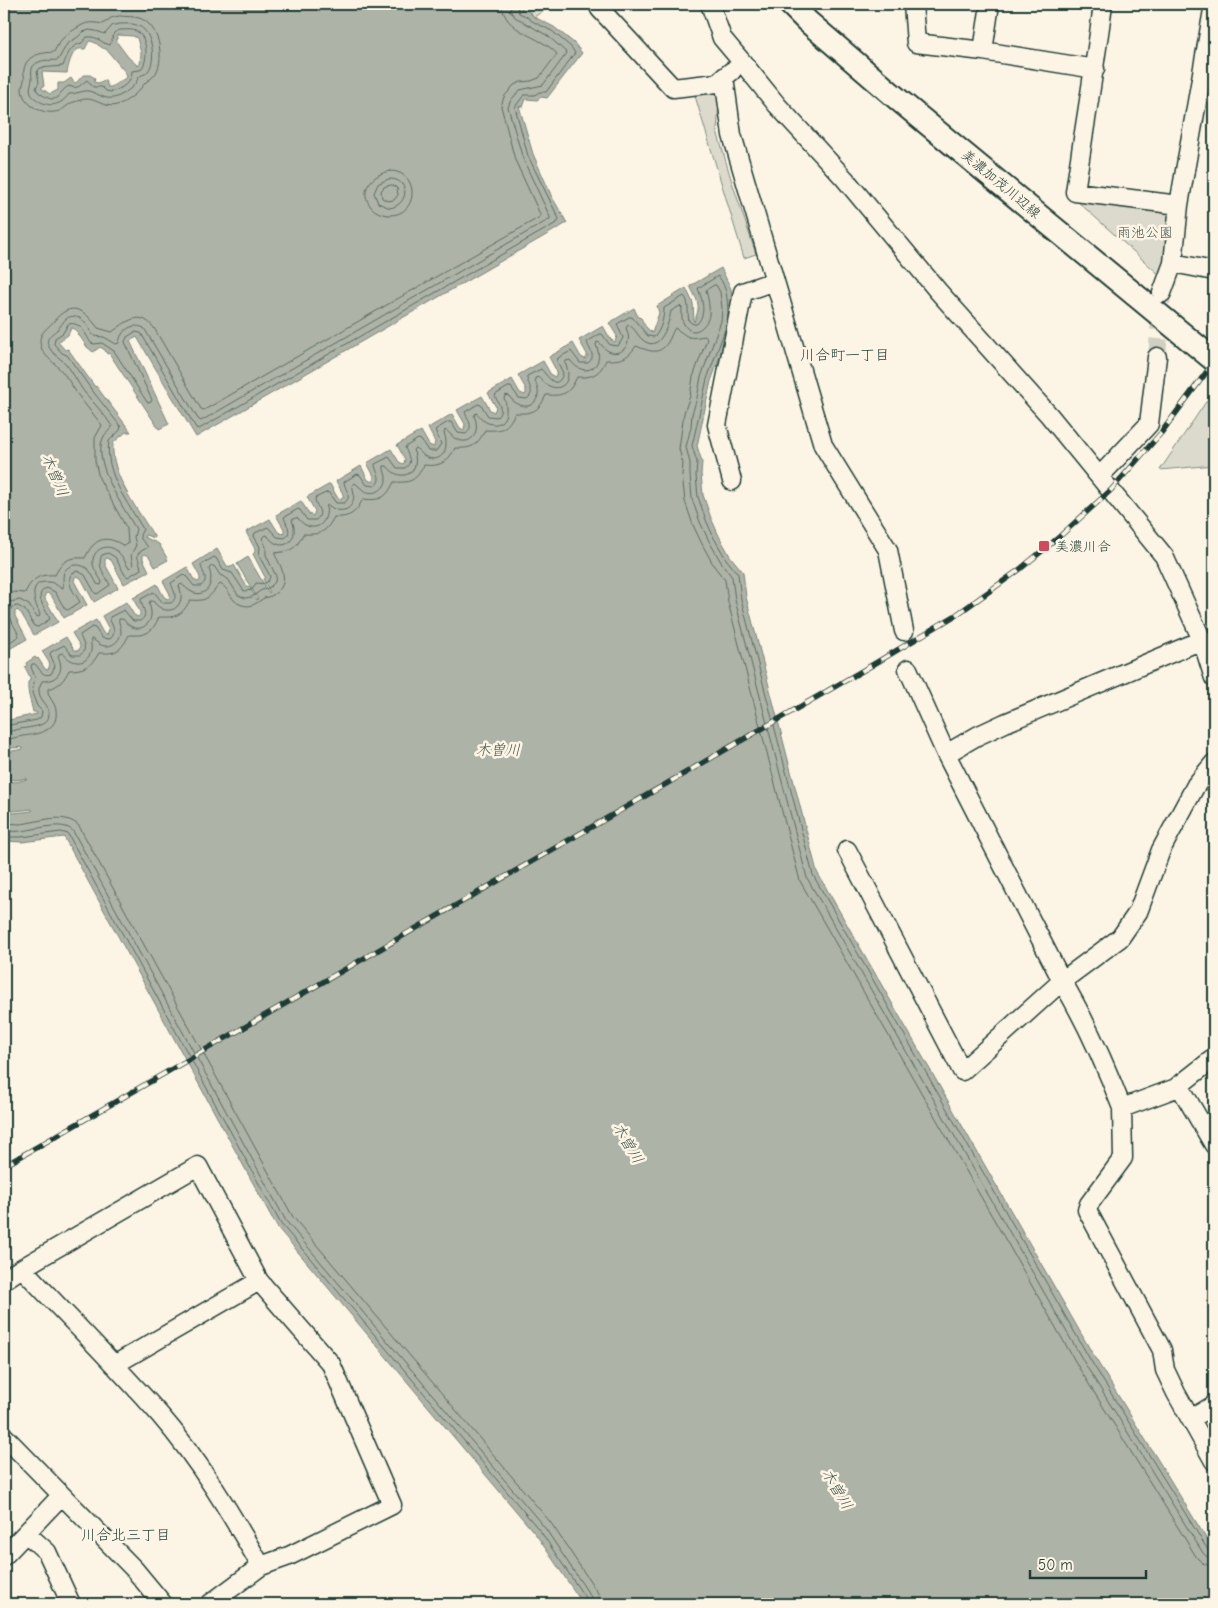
<svg xmlns="http://www.w3.org/2000/svg" width="1218" height="1608" font-family="'Comic Neue','Klee One',sans-serif">
<style>
.green{fill:#dcdacc;stroke:#7e8c80}
.water{fill:#aeb3a7;stroke:#758479;fill-rule:evenodd}
.lines{fill:none;stroke-linecap:round;stroke-linejoin:round}
.shore{stroke:#586c62;stroke-width:1}
.minor-tunnel{stroke:#d0d0c2;stroke-width:18;stroke-dasharray:18 9;stroke-linecap:butt}
.minor-casing{stroke:#1f3d34;stroke-width:21}
.major-casing{stroke:#1f3d34;stroke-width:26}
.minor{stroke:#fcf5e5;stroke-width:18}
.major{stroke:#fcf5e5;stroke-width:22}
.rail-casing{stroke:#1f3d34;stroke-width:5.5}
.rail{stroke:#fcf5e5;stroke-width:4;stroke-dasharray:11;stroke-linecap:butt}
.poi-dot{fill:#d1495b;stroke:#fcf5e5;stroke-width:2}
.labels{text-anchor:middle;dominant-baseline:central;stroke-width:5;stroke-linejoin:round;paint-order:stroke}
.street-label{font-size:14px;fill:#1f3d34;stroke:#fcf5e5}
.park-label{font-size:14px;fill:#455c52;stroke:#fcf5e5}
.poi-label{font-size:14px;fill:#1f3d34;stroke:#fcf5e5;text-anchor:start}
.neighbourhood-label{font-size:15px;fill:#1f3d34;stroke:#fcf5e5}
.water-label{font-size:15px;font-style:italic;fill:#435a51;stroke:#fcf5e5}
</style>
<rect width="100%" height="100%" fill="#fcf5e5"/>
<filter id="ink" filterUnits="userSpaceOnUse"><feTurbulence type="fractalNoise" baseFrequency=".02" numOctaves="2"/><feDisplacementMap in="SourceGraphic" scale="10" xChannelSelector="R" yChannelSelector="G"/><feConvolveMatrix kernelMatrix="1 2 1 2 8 2 1 2 1" color-interpolation-filters="sRGB"/></filter>
<g filter="url(#ink)">
<path class="green" d="M520,4H553L534,17L531,13L522,9Z
M720,86L717,131L731,179L756,254L744,258L695,96Z
M1077,201L1171,214L1162,277Z
M1214,390V465L1160,470Z"/>
<path class="water" d="M4,4H520L522,9L528,11L534,17L554,27L574,43L582,53L547,98L541,97L537,100L526,99L523,107L519,106L533,154L552,197L567,223L196,437L137,337L130,341L169,424L159,429L109,353L107,354L105,350L100,347L93,352L87,347L75,329L71,328L68,335L58,342L65,350L68,349L95,387L96,386L131,432H126L113,443C110,475 139,511 155,538L145,535L144,537L159,544L168,560L155,567L149,556L145,554L143,555V559L149,571L124,584L111,560L107,558L105,559V564L118,588L94,602L81,578L77,576L75,577L74,581L87,605L64,618L51,595L47,593L45,594V599L58,622L34,635L21,613L17,610L15,612V616L27,639L4,652ZM118,35L133,36L137,38L141,53L140,64L138,66L128,57L116,41ZM89,41C98,42 99,48 106,49L126,73L127,77L111,87H108L105,80L98,83L94,82L95,78L90,75H83L77,82L74,83L71,78L64,83H58V90L50,94L41,88L44,86L42,72L67,73C68,67 71,53 77,50C79,48 83,49 85,49Z
M721,268L731,289L733,308L724,346L711,381L697,446L702,462L701,474L703,495L711,518L719,536L730,556L743,572L746,597L817,872L1095,1358L1214,1551V1604H583L537,1536L277,1227L64,837L22,842L4,841V812L14,813L32,811V809L14,811H4V781L17,782L27,779V778L17,780L4,779V751H12L23,749L22,747L4,749V721L37,714L36,712H33C31,701 27,694 28,682L30,680V677L25,667L27,665L26,663L35,657L37,659L38,658L45,669L48,670L50,664L42,651L66,637L74,650L78,651L79,650L80,646L72,633L96,620L103,633L107,635L109,629L102,616L126,602L134,615L138,617L140,615V612L133,598L157,584L164,597L168,599L170,598V594L163,581L187,567L194,580L198,582L200,580V577L193,564L217,549L227,566L232,567L234,565L247,587L249,586L257,600L258,599L237,564L248,557L269,593L270,592L263,579L265,577L253,554L255,552V549L246,532L270,519L278,532L282,534L284,532V529L276,515L301,501L309,514L313,516L315,511L307,497L330,484L337,497L341,499L343,498V494L336,481L361,466L368,480L373,482L374,476L367,463L391,449L399,462L403,464L404,463L405,459L397,445L421,431L429,445L434,447L435,442L428,428L452,414L460,428L464,430L465,424L457,410L482,396L490,410L494,412L496,407L488,393L512,379L520,393L525,395L526,393V389L518,375L543,361L551,375L555,377L557,372L549,357L573,343L581,357L585,359L587,357V354L579,340L603,326L611,340L615,342L617,336L609,323L634,308L638,317L641,318L645,326L652,333L659,313L657,306L686,288L693,303L694,322C702,304 697,301 690,286Z"/>
<g class="lines">
<path class="shore" d="M120,16C126,17 133,16 139,18C159,24 165,57 156,73C153,78 148,80 145,83C143,85 142,88 140,89C136,94 128,100 122,103C106,111 99,99 86,99C83,99 77,101 74,102C69,103 65,109 59,111C44,116 22,105 22,88C22,85 24,83 24,80C25,77 23,73 24,69C27,54 42,53 54,52C60,40 61,39 72,31C85,23 87,21 103,24L111,18Z
M120,24C126,24 133,23 139,26C152,32 157,60 148,71C146,75 142,74 139,77C137,79 137,82 135,84C131,89 120,97 113,98C104,100 96,92 88,91C86,90 75,94 69,94C61,105 51,108 39,101C36,99 32,97 31,93C29,87 32,83 32,78C31,71 31,65 39,62C45,59 52,61 58,60L67,44L78,37L83,32L89,30L96,31L105,34L112,26Z
M120,30C125,30 131,29 136,31C148,36 149,63 140,70L132,71C132,82 122,89 111,92L106,91L102,87H93L87,80C80,85 78,90 69,86C55,93 61,108 38,92L36,88L39,82L37,72L40,68L63,66C67,56 70,45 82,43L87,37C99,36 100,43 110,45L114,33Z
M390,171C420,171 419,215 390,215C383,215 376,212 372,208C357,191 372,174 390,171Z
M389,179C410,178 410,204 390,208L378,203L374,193L378,184Z
M392,185L397,188L398,195L394,200L388,201L382,198L381,191L384,187Z
M726,327L707,379L692,446L697,462L696,475L698,497L706,520L714,538L726,559L738,574L741,599L813,875L1091,1361L1208,1550L1211,1552H1214
M4,597L14,592L25,593C32,578 40,574 55,575C63,560 68,557 85,558C94,538 106,534 124,546L128,544L127,529L99,478L95,461V438L102,425C94,415 85,405 78,395C72,386 66,375 58,367C52,361 44,356 41,347C37,334 46,330 53,322C71,300 84,309 98,328L112,332C126,322 140,309 154,328L201,409L204,410L540,217V214L515,160L501,106L504,97L514,85L521,82L531,81L539,78L557,54C541,35 503,33 502,4
M4,610L9,602L20,600L29,605L36,616L39,617L40,614C35,604 26,581 48,582C54,582 58,587 63,588C64,583 62,578 64,572C69,563 82,563 89,570C92,574 95,580 97,584L101,585L102,582C99,576 94,570 93,564C91,550 107,542 117,551C122,555 125,562 128,567L131,568L133,566L131,555L136,545L134,537L136,529C124,508 92,463 103,438C105,433 110,431 112,426C104,414 94,403 85,393C78,384 71,368 63,361C58,357 52,353 49,347C44,338 52,334 58,329C65,321 66,313 80,318C86,321 90,331 94,336L104,337L116,344L119,343C120,331 132,322 144,328L198,419L201,421L550,219V217L523,159L508,107L511,100L520,90L543,85L567,53L548,36L515,17L511,12L510,4
M4,646L19,636C16,627 6,617 12,607L18,606L25,610L34,626L38,627L50,619C46,609 32,594 47,588L55,592L65,609L68,610L80,602C75,593 65,583 72,573L78,571L85,575L95,593L97,594L110,585C106,576 96,566 102,555L108,553L115,557L125,575L128,577L141,569C138,552 132,557 148,547L141,539L140,535L143,529C128,503 104,473 109,441L120,430L121,427L91,389L67,355L62,353L54,344L55,338L63,333L68,324C81,321 85,334 91,343L94,344L102,343L114,351L147,402L150,403L152,400L125,342L127,337L135,332L141,333L196,428L199,429L558,222L559,219L528,156L515,107L524,95H535L539,92H546L575,53L571,47L552,31L532,21L526,16L519,13L516,4
M4,726L37,720L41,717L42,711L37,706L32,693L35,677L31,667L32,664H35C40,669 42,677 51,674L55,666L50,654L51,652L64,645L72,655H80C89,649 82,643 80,635L92,627L95,628L102,638L110,639C117,633 113,627 110,620V617L124,610L133,621H140C150,614 141,608 141,599L154,592L163,603H171C179,597 173,590 171,583L183,575L186,576L194,586H201C210,579 202,573 201,565L214,557L216,558L223,570L232,573L244,591L252,590L256,583C263,584 269,584 270,576L259,556L260,547L254,536L255,533L268,527L277,537L285,538C293,531 286,525 284,517L298,509L300,510L307,520H316C325,512 315,507 315,498L328,492L336,503H344C353,497 345,490 344,482L357,474L360,475L367,485L375,486C384,478 375,472 375,464L389,457L397,468H405C414,462 407,455 405,447L418,439L421,440L428,451H436L441,444L435,430L448,422H451L458,433L466,434C475,426 467,420 465,412L478,404L481,405L488,416L497,417C505,409 497,403 495,395L508,387H511L519,398L527,399C537,391 526,384 527,376L541,369C547,375 557,393 563,373L557,361L558,358L571,351L580,363H588C597,356 589,350 587,342L600,334H602L610,345L618,346L623,338L617,324L629,317H632L648,336L654,337C661,331 664,317 664,308L684,296C690,302 687,313 689,321L693,324H697C707,313 702,300 698,288L718,276C728,287 728,305 728,319
M4,732C9,732 14,730 20,729C30,727 54,727 48,709C46,702 38,699 39,688L42,681C58,681 65,671 58,656L59,654L63,653C70,664 87,667 91,651C92,647 90,643 91,639C95,640 97,643 101,645C111,649 121,641 121,631C121,626 118,623 119,619H123C136,638 158,625 149,604L150,601H153C167,620 188,607 179,586L181,584C185,586 188,591 194,593C209,597 214,580 209,569L211,566H214L220,575L228,579L238,595L245,598L252,597L260,591L270,587L275,582L276,576L266,555V547L262,538L264,536L267,535C280,555 301,542 292,520L295,518H298C304,528 320,532 325,518C327,514 326,509 327,505C330,506 333,509 337,510C354,513 356,496 352,485L355,483C358,485 360,488 363,490C372,496 384,491 386,481C387,475 383,471 384,466H387C401,485 423,472 413,450L415,448C420,450 422,456 428,458C445,463 449,445 444,433L445,430C450,432 452,438 458,440C475,446 480,427 474,416L476,413C480,415 482,421 488,423C506,429 509,410 504,398L506,395L509,396C516,407 534,412 538,395C539,389 535,383 535,378L539,377C554,398 576,385 565,363L566,361L570,360C584,380 606,367 596,345L597,342L600,343C613,363 636,349 626,328L628,325C635,327 637,336 644,341C661,353 669,322 671,311L680,306L682,308C682,313 681,319 684,324C692,339 707,327 709,315C710,306 708,299 706,290L714,285H716L720,292L722,308L721,321L701,377L697,398L692,414L691,427L686,447L690,463V475L692,499L700,522L709,541L721,562L732,577L735,600L807,878L1085,1364L1203,1553L1207,1557L1214,1559
M4,740C10,739 17,737 23,736C38,734 59,731 56,710C55,702 47,697 48,689C60,686 64,680 69,670C84,670 92,666 99,653C116,654 121,651 129,635C146,636 152,633 159,617C177,618 182,615 190,600C209,602 209,596 220,584C230,588 230,602 242,605C252,608 256,603 264,598C266,597 269,597 271,596C291,585 283,570 275,555V553C292,551 296,549 303,534C321,535 326,532 334,517C350,518 356,513 363,499C381,501 386,498 394,482C412,483 416,480 424,465C440,467 448,462 455,448C472,449 477,446 485,430C502,431 507,429 515,413C533,414 539,411 546,395C564,396 569,394 577,377C592,378 600,374 606,360C622,360 627,359 636,346C647,350 659,357 668,342C671,337 672,332 675,328C690,338 687,339 705,336L707,339L693,377L690,396L684,413L679,449L683,464L682,475L685,501L693,525L702,544L714,566L725,580L728,602L800,881L1079,1368L1197,1558L1204,1564L1214,1566
M4,823C9,823 15,824 20,824C39,822 64,811 79,826L293,1217L551,1523L598,1593L601,1604
M4,830C9,831 15,832 20,831C35,830 62,820 73,831L286,1221L545,1528L591,1597L593,1604
M4,837H21L61,832L68,834L281,1224L541,1532L586,1599L587,1604"/>
<path class="minor-tunnel" d="M1157,357L1162,293"/>
<defs>
<path id="minor" d="M598,4L600,9L673,88L717,83L732,71
M710,4L722,38L743,63L777,105L845,179L938,291L1049,415L1164,556L1202,640L1214,678
M913,4L916,43L983,51L1095,69
M1103,4C1095,67 1084,129 1075,192L1179,205
M983,51L990,4
M724,77L732,135L823,445L888,550L904,631
M1173,263L1214,271
M1162,293L1173,263L1179,205L1214,4
M1100,476L1149,424L1157,357
M732,481L717,425L743,292L774,281
M908,669L946,754L1062,981C1086,1021 1105,1064 1122,1108L1176,1088L1214,1058
M946,754L977,736L1005,723L1202,640
M847,850L962,1071L1062,981L1120,938L1138,912L1161,850L1196,785L1214,763
M1179,1085L1214,1145
M1122,1108L1123,1158L1089,1204L1087,1210L1162,1350L1165,1370L1176,1393L1214,1461
M4,1280L22,1268
M114,1365L259,1281
M1191,1419L1214,1405
M4,1436L134,1569L163,1604
M26,1533L47,1552L71,1604
M4,1556L61,1496
M210,1604L261,1566L289,1556L392,1505L331,1364L259,1281L198,1166L22,1268C68,1317 116,1365 160,1415C200,1461 231,1514 261,1566"/>
<path id="major" d="M790,4L807,21L900,101L1214,360"/>
</defs>
<use href="#minor" class="minor-casing"/>
<use href="#major" class="major-casing"/>
<use href="#minor" class="minor"/>
<use href="#major" class="major"/>
<defs>
<path id="rail" d="M4,1166L874,664L956,615L1019,570L1059,537L1111,490L1161,433L1214,362"/>
</defs>
<use href="#rail" class="rail-casing"/>
<use href="#rail" class="rail"/>
</g>
</g>
<rect class="poi-dot" x="1038" y="540" width="12" height="12" rx="2.5"/>
<g class="labels">
<g class="street-label">
<text transform="translate(1001 184) rotate(40)">美濃加茂川辺線</text>
</g>
<g class="park-label">
<text x="1145" y="232">雨池公園</text>
</g>
<g class="poi-label">
<text x="1055" y="546">美濃川合</text>
</g>
<g class="neighbourhood-label">
<text x="845" y="355">川合町一丁目</text>
<text x="126" y="1535">川合北三丁目</text>
</g>
<g class="water-label">
<text transform="translate(55 475) rotate(67)">木曽川</text>
<text x="498" y="750">木曽川</text>
<text transform="translate(628 1143) rotate(59)">木曽川</text>
<text transform="translate(837 1489) rotate(59)">木曽川</text>
</g>
</g>
<rect width="1218" height="1608" fill="none" stroke="#fcf5e5" stroke-width="20"/>
<rect x="10" y="10" width="1198" height="1588" fill="none" stroke="#1f3d34" stroke-width="2" filter="url(#ink)"/>
<path d="M1030 1570v8h116v-8" fill="none" stroke="#1f3d34" stroke-width="2.5"/>
<text x="1038" y="1570" font-size="15" fill="#1f3d34" stroke="#fcf5e5" stroke-width="4" paint-order="stroke">50 m</text>
</svg>
